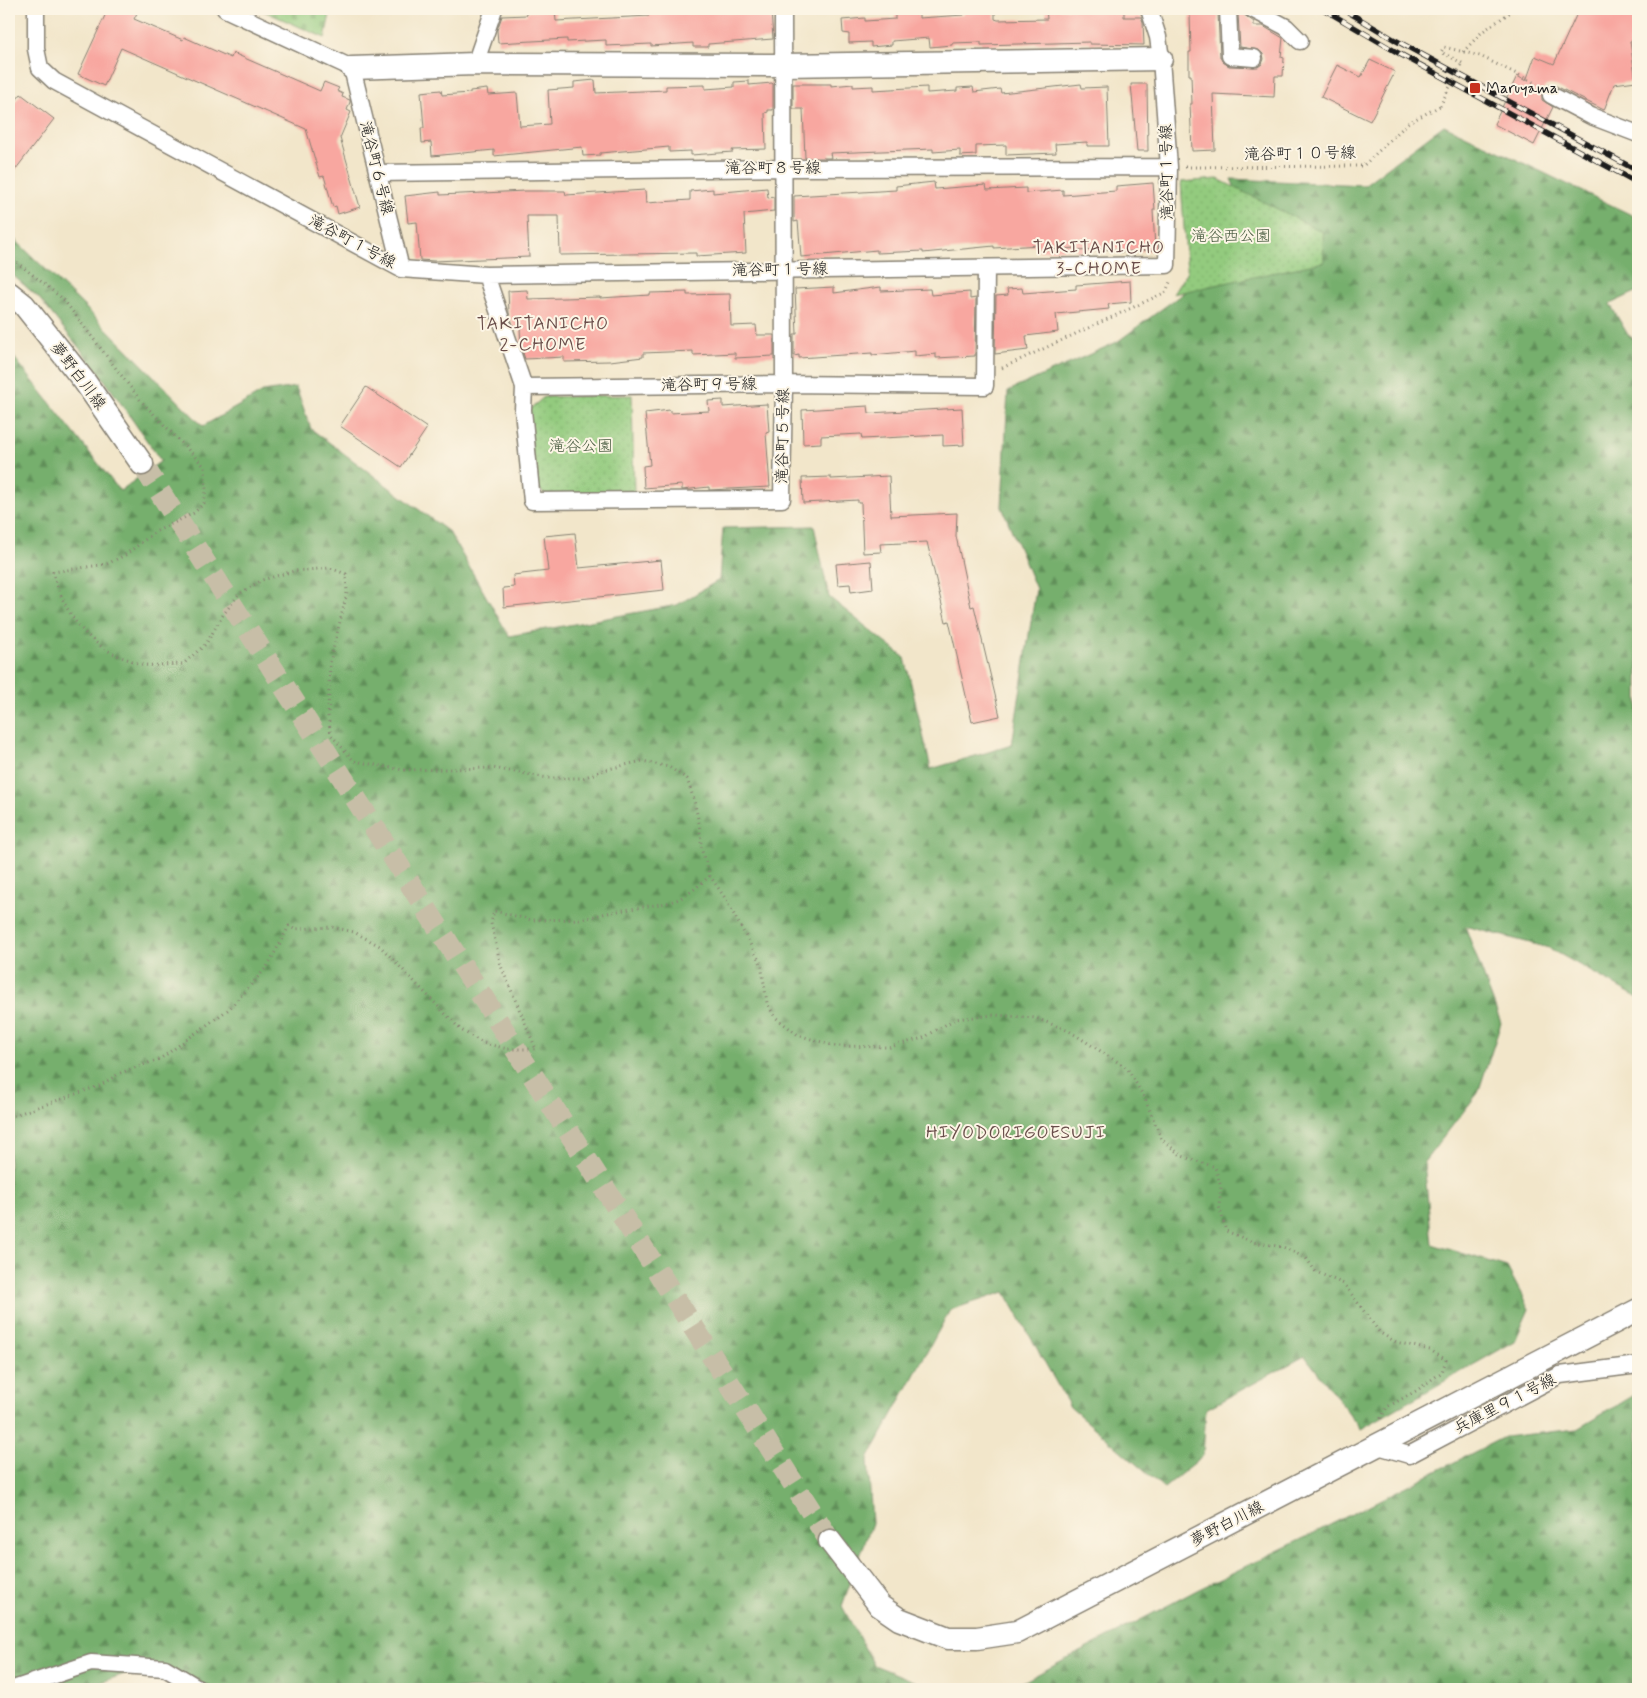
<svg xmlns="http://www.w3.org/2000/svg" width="1647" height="1698" font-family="Mynerve,'Klee One',sans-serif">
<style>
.forest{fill:url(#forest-firs);stroke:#496644}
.cemetery{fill:url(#cemetery-stones);stroke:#58744d}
.park{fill:url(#park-dots);stroke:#58744d}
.building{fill:#f8a7a0}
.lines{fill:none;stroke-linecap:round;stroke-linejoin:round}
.secondary-tunnel{stroke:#c7bea7;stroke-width:22;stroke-dasharray:22 11;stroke-linecap:butt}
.street-casing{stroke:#878173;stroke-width:19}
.secondary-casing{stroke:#878173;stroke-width:25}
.path{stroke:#878173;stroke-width:3;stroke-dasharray:1 4;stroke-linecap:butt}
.street{stroke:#fff;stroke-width:16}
.secondary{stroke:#fff;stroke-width:22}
.rail-casing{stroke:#1c1c1c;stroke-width:5.5}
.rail{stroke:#fcf5e5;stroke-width:4;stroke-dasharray:11;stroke-linecap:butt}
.path-bridge{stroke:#878173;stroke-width:3;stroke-dasharray:1 4;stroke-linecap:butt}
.poi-dot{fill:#c8321e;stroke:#fcf5e5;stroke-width:2}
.labels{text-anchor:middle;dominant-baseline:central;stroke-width:4;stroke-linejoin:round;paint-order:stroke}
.poi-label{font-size:16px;fill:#1c1c1c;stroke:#fcf5e5;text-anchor:start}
.street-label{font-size:16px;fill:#1c1c1c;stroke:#fcf5e5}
.park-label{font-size:16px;fill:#46593e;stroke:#fcf5e5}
.neighbourhood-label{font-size:18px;letter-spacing:1px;fill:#694d4a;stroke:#fcf5e5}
</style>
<defs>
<pattern id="forest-firs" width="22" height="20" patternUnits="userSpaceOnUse" patternTransform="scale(1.25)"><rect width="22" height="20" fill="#76af6d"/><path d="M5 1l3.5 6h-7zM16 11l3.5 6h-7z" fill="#608e59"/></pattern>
<pattern id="cemetery-stones" width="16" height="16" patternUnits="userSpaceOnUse" patternTransform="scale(1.25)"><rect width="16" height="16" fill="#93cb7e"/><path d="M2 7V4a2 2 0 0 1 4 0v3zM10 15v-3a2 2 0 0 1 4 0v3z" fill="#7eae6c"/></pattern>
<pattern id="park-dots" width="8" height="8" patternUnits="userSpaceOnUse" patternTransform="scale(1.25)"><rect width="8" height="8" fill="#93cb7e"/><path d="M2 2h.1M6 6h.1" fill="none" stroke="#7eae6c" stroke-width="1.8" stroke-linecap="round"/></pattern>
</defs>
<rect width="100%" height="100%" fill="#fcf5e5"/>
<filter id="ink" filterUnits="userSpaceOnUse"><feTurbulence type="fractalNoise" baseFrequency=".02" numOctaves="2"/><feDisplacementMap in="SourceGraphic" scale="10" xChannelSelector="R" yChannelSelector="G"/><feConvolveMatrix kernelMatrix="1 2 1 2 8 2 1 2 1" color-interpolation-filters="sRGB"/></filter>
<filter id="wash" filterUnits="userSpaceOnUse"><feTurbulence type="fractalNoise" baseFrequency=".0096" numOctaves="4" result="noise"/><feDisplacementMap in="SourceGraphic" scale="20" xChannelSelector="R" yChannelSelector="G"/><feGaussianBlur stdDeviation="1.12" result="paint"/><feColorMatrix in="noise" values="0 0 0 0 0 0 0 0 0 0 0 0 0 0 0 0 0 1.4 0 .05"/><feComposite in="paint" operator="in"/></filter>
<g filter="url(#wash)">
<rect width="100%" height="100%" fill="#f2e6ca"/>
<path class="forest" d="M1444,125L1638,218V291L1610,304L1628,335L1638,342V998L1549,948L1465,926L1501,1023L1478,1093L1424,1162L1432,1244L1507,1267L1529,1309L1515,1341L1361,1429L1305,1356L1206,1409L1203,1456L1164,1488L1070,1407L1005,1292L950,1310L868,1459L872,1523L842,1606L874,1665L934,1689H193L146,1666L83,1689H9V351L120,491L161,461L101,375L39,298L9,272V234L87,309L203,426L263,392L296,387L311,429L449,532L509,636L677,605L719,580L723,528L814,526L829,597L905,658L931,769L1012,745L1036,589L1002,507L1008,391L1117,342L1201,280L1266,258L1231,179L1364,185Z
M1638,1393V1689H944L1021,1683L1197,1590L1306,1537L1504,1437L1577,1429Z"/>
<path class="cemetery" d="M259,9H331L325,38Z"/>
<path class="park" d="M1218,179L1323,232L1324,262L1173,294L1187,272L1181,182Z
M632,395L634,494L548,496L535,487L528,411L544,397Z"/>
<g id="blocks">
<path class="building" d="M108,9H139L134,19L183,40L184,37L231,58L233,53L320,91L324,82L339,88L337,91L343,94L342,97L350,100V102L347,110L351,112L340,138L360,207L338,214L336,206L333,207L324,176L320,177L306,129L121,48L104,86L78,74Z
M669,9H687V11H726L727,13L771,10L773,39L708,44V47H693V43L651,46V44L606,46V40L567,42V39L498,43L497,30L502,16L527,15L526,12L555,10L556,21L649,16L648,14L670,12Z
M964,9H995V19L998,20L1047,19L1046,9H1124V17H1141L1143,22L1144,45L1090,44V42L981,45V42L952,43V45L930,47L929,38L892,41V45L871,47V42L849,43V34L843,33L842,20L865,18V21L895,19V13L919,11V18L964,15Z
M1579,9H1634L1638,40L1630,41L1636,81L1614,84L1604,110L1556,86L1551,85L1546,86L1542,91V100L1553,107L1534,145L1494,124L1517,76L1526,81L1535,56L1554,64Z
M1190,14H1218L1220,57L1222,61L1229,66L1258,67L1262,64L1264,59L1263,54L1259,50L1240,47L1238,14H1243L1254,22V26H1263L1283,38L1281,57L1284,58L1283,76H1275L1274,97L1213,94L1215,150L1192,151L1190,104H1192L1191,75H1189V52H1191Z
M1370,60L1395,72L1370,121L1321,97L1337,65L1361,77Z
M595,80L596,93L666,90V86L705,85V89L734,87V82L749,81V85L772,83L773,84V110H768V112L765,113L766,149L732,150L733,152L691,155V151L669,152V147L600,153V155L583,156L582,147L494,156V150L432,156L431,142L422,143L421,128H424L421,92L441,90L442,95L470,93V91L487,89L488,95L517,93L520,126L550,124L548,90L574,88V82Z
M793,84H831V86L853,84V87L873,86V90L927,87V93L957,91V88L973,87L974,92L1000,89L1001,93L1081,84L1082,88L1107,87L1109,146H1087V142L1055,144L1056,153L1006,155V145L976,146V155L960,156V150L933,152V149L830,153L831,158H805L803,109H793Z
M1131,84H1147L1148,151H1137Z
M21,94L54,119L9,178V109Z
M934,182L935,189L986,185L987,190L1026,188V193L1063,190V195L1116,191V186L1153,183L1155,210H1153L1155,250L1119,252V249L1076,251V248L1039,251V245L994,248V246L923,253V251L877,253V250L801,257L798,221L794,222V196L896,190V186Z
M767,188L768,198L774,197V211L744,214L746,253L696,256V253L560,255L559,216H527L529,257L434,261L420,260L417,222L408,223L405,196L440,192V195L525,191H565L566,195L645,190L646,203L690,200V191L713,189V193Z
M1130,281L1131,302L1108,304L1109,309L1056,314L1058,332L1026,336L1028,350L995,354L996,296L1008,295L1007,289L1022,288L1023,293L1076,289V285Z
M834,287V293L881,287V291L930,289L931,295L970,292V299L976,298L975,356L936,358V354L915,356V351L872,355V353L799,358V355L794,356V334H797L795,289Z
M527,290L528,299L600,297V298L650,295V293L687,292V295L730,294L731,326L756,325L757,335H774V356L735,358V353L693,355V351L643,353V357L610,361L564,362V357L525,359L521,347L520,327L514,328L509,313L508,291Z
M366,387L427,428L401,467L340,426Z
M723,400V407L767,404L769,432L766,433L770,487L709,490V487L682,490V485L644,488L643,466L650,465L645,413L670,410V413L709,411L708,401Z
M868,406L869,413L962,408L964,445L943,446V435L862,439L861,434L821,436V443L803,444L802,410Z
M889,476L891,516L957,513L956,536L971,607L974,606L1000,716L972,722L949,621L946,622L927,542L880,544L881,552L863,553L861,503H858V500L803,503L802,478L831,477V479Z
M575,533L579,568L661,560L664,590L504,607L503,588L514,587L513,575L548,571L544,536Z
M871,561L873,589L851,592L850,584L838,585L836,564Z"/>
</g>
</g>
<g filter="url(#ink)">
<use href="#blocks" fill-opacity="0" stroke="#878173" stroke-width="1"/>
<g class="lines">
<path class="secondary-tunnel" d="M142,464L830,1541"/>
<defs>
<path id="street" d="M36,9V49L40,68L54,81L401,269L486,275L1167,265L1169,167L1161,59L1158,37L1149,9
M225,9L352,68L401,269
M1228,9L1230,56L1254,58
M1252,9L1286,27L1300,41
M475,64L494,9
M1551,95L1591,116L1638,134
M377,173L784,168L1169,167
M486,275L524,387L784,384L985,386L986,268
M524,387L523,410L532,501L782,499L784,384L783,9
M1378,1446L1409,1455L1560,1375L1638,1365
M13,1689L91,1663L165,1668L200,1689"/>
<path id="secondary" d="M352,68L475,64L784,65L1161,59
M9,293L24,305L85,382L142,464
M830,1541L880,1606L899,1619L948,1638H977L1017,1632L1638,1310"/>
</defs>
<use href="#street" class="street-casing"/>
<use href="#secondary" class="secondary-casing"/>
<path class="path" d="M1463,52L1482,32L1515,9
M1462,63L1441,52L1444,47L1480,56L1537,84
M1185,167L1363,166L1408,123L1440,106
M9,256L63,299L141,401L205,467L206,491L204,503L194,513L155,532L125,555L107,564L53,572C64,613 87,647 130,660C134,662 140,664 145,665C157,666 171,664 183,664L206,644L223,615L239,594L262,580L294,571L330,568L346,574L347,593L330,662L328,716L331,735L354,761L403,770L493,768L548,778H583L604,770L642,761L669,767L687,779L694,800L699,823L702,851L710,876L725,898L761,964L767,1003L775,1017L798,1035L835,1046L890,1047L923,1038L955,1019L994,1015L1036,1018L1069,1031L1127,1068L1144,1097L1162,1140L1182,1156L1215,1167L1221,1187L1219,1206L1226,1231L1253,1242L1283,1247L1306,1258L1316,1272L1344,1284L1380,1333L1396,1342L1430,1350L1446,1360L1442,1372L1416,1391L1387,1407L1381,1418L1382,1421
M1002,368L1166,292L1170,282
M9,1117L99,1086L120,1073L160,1059L229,1009L267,967L289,926L294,929L332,927L354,932L380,946L461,1030L483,1043L508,1049H536L501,966L491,923L494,911L532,920L582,919L612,912L667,903L679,899L692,891L710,876"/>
<use href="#street" class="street"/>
<use href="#secondary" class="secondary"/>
<defs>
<path id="rail" d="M1323,9L1400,54L1638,183
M1343,9L1395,40L1638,171"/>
</defs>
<use href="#rail" class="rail-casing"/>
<use href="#rail" class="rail"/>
<path class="path-bridge" d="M1440,106L1462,63"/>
</g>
</g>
<rect class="poi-dot" x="1469" y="82" width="12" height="12" rx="2.5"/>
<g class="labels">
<g class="poi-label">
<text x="1486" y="88">Maruyama</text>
</g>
<g class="street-label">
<text transform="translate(1300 154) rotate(-1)">滝谷町１０号線</text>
<text transform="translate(376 168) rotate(76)">滝谷町６号線</text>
<text x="773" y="168">滝谷町８号線</text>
<text transform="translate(1167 172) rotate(-91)">滝谷町１号線</text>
<text transform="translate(352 242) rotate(28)">滝谷町１号線</text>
<text transform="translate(780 270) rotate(-1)">滝谷町１号線</text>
<text transform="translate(78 376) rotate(53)">夢野白川線</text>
<text transform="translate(709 385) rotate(-1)">滝谷町９号線</text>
<text transform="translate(783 436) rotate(-89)">滝谷町５号線</text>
<text transform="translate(1505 1404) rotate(-27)">兵庫里９１号線</text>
<text transform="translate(1227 1524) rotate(-27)">夢野白川線</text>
</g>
<g class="park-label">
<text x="1231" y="236">滝谷西公園</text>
<text x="581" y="446">滝谷公園</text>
</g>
<g class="neighbourhood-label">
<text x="1099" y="248">TAKITANICHO<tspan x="1099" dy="21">3-CHOME</tspan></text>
<text x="543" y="324">TAKITANICHO<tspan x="543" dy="21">2-CHOME</tspan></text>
<text x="1016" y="1133">HIYODORIGOESUJI</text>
</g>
</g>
<rect width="1647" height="1698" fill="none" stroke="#fcf5e5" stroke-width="30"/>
</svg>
